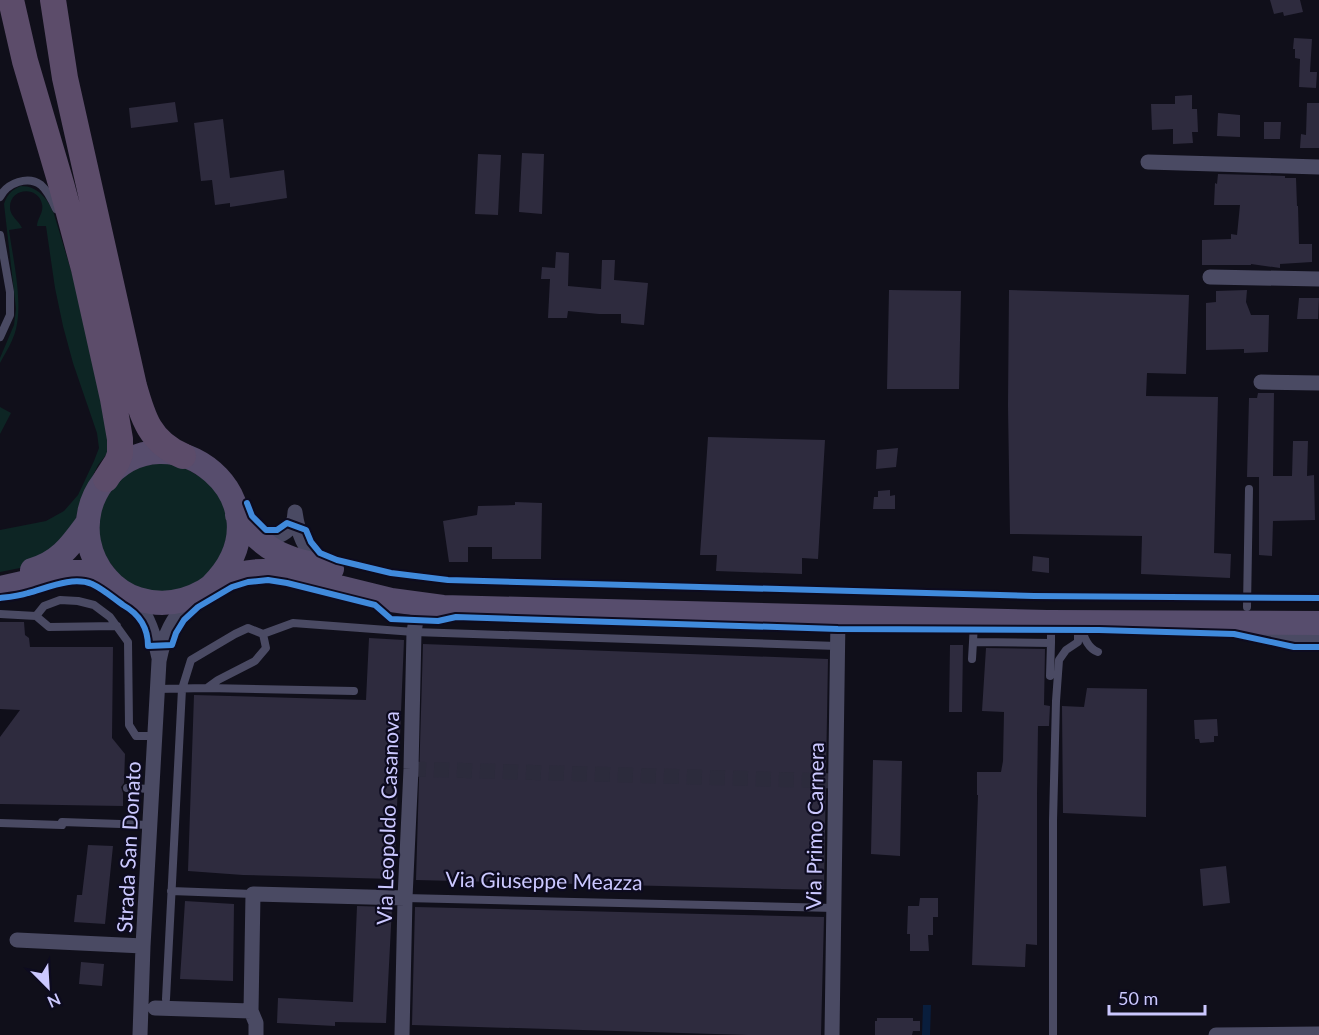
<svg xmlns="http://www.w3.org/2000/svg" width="1319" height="1035" font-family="Lato,sans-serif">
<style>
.green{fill:#0d2524}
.water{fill:#091e3d}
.building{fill:#2e2b3e}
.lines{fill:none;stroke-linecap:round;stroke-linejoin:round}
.minor-tunnel{stroke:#2c2b3c;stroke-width:15;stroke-dasharray:15 8;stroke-linecap:butt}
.service{stroke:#4a4a63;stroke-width:8}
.minor{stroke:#4a4a63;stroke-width:15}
.primary{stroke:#574d6d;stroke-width:24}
.trunk{stroke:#5c4c6a;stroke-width:26}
.cycleway-casing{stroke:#0d0b1f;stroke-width:10}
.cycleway{stroke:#408adc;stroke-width:6}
.labels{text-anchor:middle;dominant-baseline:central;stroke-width:4.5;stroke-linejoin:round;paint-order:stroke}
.street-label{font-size:21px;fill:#cbc8ff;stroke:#0d0b1f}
</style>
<rect width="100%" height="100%" fill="#100f1a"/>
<path class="green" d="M21,186C38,186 48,199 54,214L79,297L97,380L110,450L98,465L83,496L76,519L71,530L34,563L20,568L0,572V530L46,521L64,511L78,495L94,461L99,448L97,433L73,363L63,326L55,288L46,226H37C37,218 44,213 42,204C38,185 9,188 10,208C10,216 19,221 22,228L9,230C13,259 23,301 16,329C13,341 6,352 0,363V358L14,325L16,309L4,204C7,195 11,190 21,186Z
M0,407L11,413L0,434Z
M172,460L218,488L230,529L215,570L189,589L156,594L124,582L98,546L100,502L129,469Z"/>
<path class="water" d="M923,1005H931L930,1035H922Z"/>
<path class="building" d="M1270,0H1300L1303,12L1284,16L1283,12L1274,14Z
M1294,38L1312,39L1310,72H1317L1316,88L1299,87L1300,59L1295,58V49H1293Z
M1192,95V109H1197L1198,132H1192L1193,143L1173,144V129L1152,130L1151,104H1175V96Z
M175,102L178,122L131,128L129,108Z
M1307,103H1319V148H1300L1301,134L1306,135Z
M1218,113L1240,115V137L1217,136Z
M223,119L230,178L284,170L287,198L230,207V203L215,205L212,180L201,181L194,123Z
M1264,122H1281L1280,139H1264Z
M522,153L544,154L542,214L519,212Z
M478,154L501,155L498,215L475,214Z
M1218,174L1285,176V178H1296L1297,206H1298L1299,244H1312V262L1280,264V268L1251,264V265H1202V240L1231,239V234L1237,235L1240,205H1214L1215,183L1217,184Z
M556,252L569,253L568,286L601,289L602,260H615L614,280L648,283L644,325L621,323V314H599L568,311L567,318H548L550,279H541L542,267L555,268Z
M889,290L961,291L959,389H887Z
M1009,290L1189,295L1186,374L1147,373L1146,396L1218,397L1214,553L1231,554L1230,578L1141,574L1142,536L1010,534L1008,405Z
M1247,290L1246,302L1251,315H1269L1268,352L1244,353V349L1206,350V303L1216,302V291Z
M1299,298H1319L1318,319H1297Z
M1258,393H1274L1273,476H1292L1293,441H1308L1307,476L1314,475L1315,520L1273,521L1272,556L1259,555V477H1247L1249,398H1257Z
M708,437L825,440L818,559L802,558V574L716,571L717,555H700Z
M898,448L896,467L876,469L877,450Z
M890,490V496L895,495V509H873L874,497H878V491Z
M515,502L542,503L541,559H492V547H468V562H449L443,521L477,515L478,506L515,505Z
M1033,556L1049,558V573L1032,571Z
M0,622H24L25,635L29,638L30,647H113L112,738L125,754L124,783L121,787L123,793V806L0,804V737L20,710L0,709Z
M369,638L404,640L394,879L243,875L188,871L194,695L366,700Z
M423,644L828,659L824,890L416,880Z
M950,645H963L962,712H949Z
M986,648L1045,649L1044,705L1050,706L1049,726H1038L1037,795V945L1026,944L1025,967L972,965L978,795H977V772H1001L1003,761L1004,712L982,711Z
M1087,688L1147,689L1146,817L1063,813L1062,706L1084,707Z
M1217,719L1218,736H1214V742L1200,743L1199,739H1195L1194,720Z
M873,760L902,761L900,856L871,854Z
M88,845L113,846L105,924L74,922L77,895H82Z
M1226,866L1230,903L1203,906L1200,869Z
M920,898H938V917H933V935H928L929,951H910V934H907L908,906H919Z
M185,901L234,904L233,981L180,979Z
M357,906L392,907L386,1023L335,1022V1026L277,1023L278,998L353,1002Z
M415,907L824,917L821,1035H748L412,1025Z
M81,962L104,964L102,986L79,984Z
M877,1018H913V1021H920V1031H913L912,1035H875V1021H877Z"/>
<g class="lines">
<path class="minor-tunnel" d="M411,769L836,781"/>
<path class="service" d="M0,197C7,183 28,175 41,185C48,191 52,200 56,209
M0,235L10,292V315L0,337
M1247,607L1249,489
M0,614L36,616L49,627L117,626
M36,616L44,606L60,600L78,601L94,605L110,617L128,642L129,725L136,736H155
M974,622L973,642L1051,643V630L1048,625
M1081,624C1083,636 1087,648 1098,652
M972,659L973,642
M1050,676L1051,643
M207,688L218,680L255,661L266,648L263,634
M157,689L207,688L354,691
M127,788L152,789
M62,822L150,825
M0,823L62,825
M171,891L253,894
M405,898L834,908
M166,999L182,689L191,660L235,634L248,628L263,634L293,623L414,632L837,646
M1053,1035V821L1056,701L1059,660L1066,650L1078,642V631L1080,624"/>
<path class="minor" d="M1148,162L1319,167
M1210,277L1319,279
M1261,382L1319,383
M295,512C298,533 304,550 321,563
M256,537C275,542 295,532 295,512
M135,598C148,618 154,634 159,658
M1262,630L1290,637L1319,638
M17,940L143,946
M155,1008L251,1011L253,894L405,898
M251,1011L256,1023V1035
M140,1035L143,946L159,661C165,632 172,620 191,598
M402,1035L405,898L411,769L414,632L416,620L424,605
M832,1035L838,617
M1216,1035L1319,1034"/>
<path class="primary" d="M237,515C267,555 286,558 332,569
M32,570C60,562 71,545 88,522
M212,585C294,503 168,400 103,482C90,499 85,521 89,542C94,568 113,591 138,599C160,606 183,603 204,591C209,588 213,584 219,581C237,573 257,569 277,572L391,600L443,607L1047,622L1319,623
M0,588L71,572H84L106,577"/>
<path class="trunk" d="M11,0L25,61L62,187L84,269L113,399L120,439V454L117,462L106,479
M53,0L65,78L134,386C143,418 150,442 183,456"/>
<defs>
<path id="cycleway" d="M247,503L252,516L266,530H277L287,523L306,530L311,542L320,553L337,560L391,573L448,580L1034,596L1319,598
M0,598C9,597 19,596 28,593C47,588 72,576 92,584C103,589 113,598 123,605C139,614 148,627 148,646L172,645L176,633L184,620L198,607L232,587L248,582L268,580L287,583L375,605L391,619L438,621L456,617L838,629L1099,630L1234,634L1294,647H1319"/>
</defs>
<use href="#cycleway" class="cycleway-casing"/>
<use href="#cycleway" class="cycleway"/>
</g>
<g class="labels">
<g class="street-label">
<text transform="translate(387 818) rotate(-88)">Via Leopoldo Casanova</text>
<text transform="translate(814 826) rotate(-89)">Via Primo Carnera</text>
<text transform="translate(128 847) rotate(-87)">Strada San Donato</text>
<text transform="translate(544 880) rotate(1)">Via Giuseppe Meazza</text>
</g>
</g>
<g transform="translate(48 987) rotate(156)" stroke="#0d0b1f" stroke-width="4.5" paint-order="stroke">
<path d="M0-4.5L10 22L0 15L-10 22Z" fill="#cbc8ff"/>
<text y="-9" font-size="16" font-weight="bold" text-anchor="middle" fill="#cbc8ff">N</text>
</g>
<path d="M1109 1005v9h96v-9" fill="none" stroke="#cbc8ff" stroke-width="3"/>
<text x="1118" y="1005" font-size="18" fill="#cbc8ff" stroke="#0d0b1f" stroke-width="4.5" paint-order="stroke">50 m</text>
</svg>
